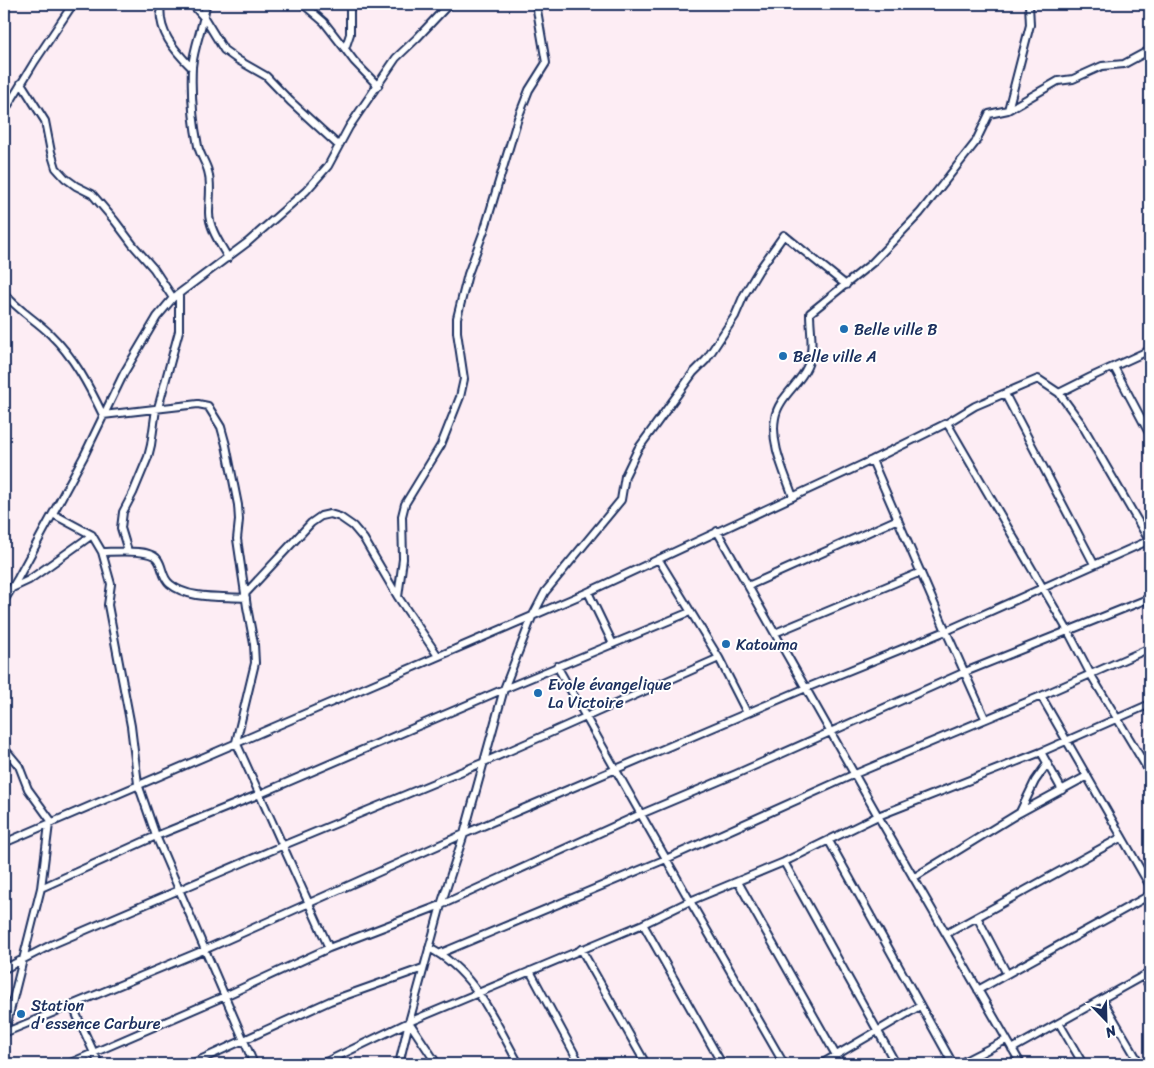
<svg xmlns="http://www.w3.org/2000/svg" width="1154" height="1068" font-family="Sriracha,sans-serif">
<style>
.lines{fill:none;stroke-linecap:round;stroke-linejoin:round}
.street-casing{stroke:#1b2f5e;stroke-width:10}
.street{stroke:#fff;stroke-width:6}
.poi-dot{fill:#1f6fb2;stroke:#fff;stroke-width:2}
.labels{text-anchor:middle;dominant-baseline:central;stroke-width:4;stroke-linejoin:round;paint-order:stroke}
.poi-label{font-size:16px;fill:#1b2f5e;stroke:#fff;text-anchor:start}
</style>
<rect width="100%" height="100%" fill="#fdedf4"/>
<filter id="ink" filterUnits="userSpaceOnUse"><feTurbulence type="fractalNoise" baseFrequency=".02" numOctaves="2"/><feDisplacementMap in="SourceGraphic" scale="10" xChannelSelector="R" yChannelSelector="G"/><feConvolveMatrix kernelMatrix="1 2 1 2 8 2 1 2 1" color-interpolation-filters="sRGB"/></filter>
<g filter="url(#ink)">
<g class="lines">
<defs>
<path id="street" d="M161,4C157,31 174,50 192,68
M192,4L205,19L224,50L238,60L266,76L290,101L338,145
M206,4C204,25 194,45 192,67C191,92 193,121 198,146C200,155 206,163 208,171C212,185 209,199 209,213C209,228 221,245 228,258
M303,4L324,22L345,49
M350,4V34L345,49L354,61L378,86
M21,83L45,121L51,152L56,168L65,178L76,186L92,194L115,221L133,245L154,269L173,298
M1008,110L1030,25L1029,4
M4,112L35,61L73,4
M4,293C16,309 36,320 50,334C74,357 89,386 103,415L198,404L208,406L221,427L226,445L238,505L239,520L237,539L247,607L254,644L255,663L236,742L329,948
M1114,367L1150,435
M1059,393L1081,423L1150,542
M1005,394L1094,564
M158,408L179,331V294
M947,423L1068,631L1091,675L1150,773
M872,460L946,631L985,718
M793,497C785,473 770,444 775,418C778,398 799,385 807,367C815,350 810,330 810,313L872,263L920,213L975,143L989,114L1008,110L1058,81L1073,79L1102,66L1124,64L1150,50
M53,514L92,535L102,552L111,584L108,605L131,726L138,784L156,836L254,1064
M717,531L878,816L1021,1064
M128,551L121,528L123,512L133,493L148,457L151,445L156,409
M102,552C114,552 152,548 158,560C163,567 162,578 170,584C189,600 222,596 246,598
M659,560L719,658L747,713
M748,586L898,519
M12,588L29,580L92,535
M588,592L613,644
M245,594L311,523L321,516L330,514L340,517L353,526L364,539L398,597L438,656
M398,597L403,559L402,516L405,504L441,445L460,397L464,379L457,332V318L468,274L485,228L518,118L529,90L546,63L536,4
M4,601L18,578L84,456L124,373L157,317L173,298L248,242L306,191L328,166L349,127L396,58L417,38L449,4
M775,633L921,572
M557,666L690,901L784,1064
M1041,696L1150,886
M4,748L19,766L28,789L52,822
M1041,752L1062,790
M1020,812L1035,781L1047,764
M829,841L953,1064
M4,843L588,592L872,460L947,423L975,406L1038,379L1059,393L1091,377L1150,350
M784,862L896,1064
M913,878L1019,813L1087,776
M738,882L841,1064
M41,888L156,836L260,794L504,689L690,612
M977,917L1007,974
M643,924L722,1064
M946,934L1122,837
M429,948C475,971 495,1022 519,1064
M581,949L646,1064
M441,953L666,859L855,774L1041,696L1150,648
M4,969L53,944L284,845L482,763L719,658
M530,971L580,1064
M1143,976L1150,987
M978,990L1150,895
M1102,999L1140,1064
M72,1005L99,1064
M409,1022L437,1064
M1059,1023L1083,1064
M4,1033L204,950L464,834L806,688L946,631L1150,540
M4,1035L41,888L49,824
M1012,1049L1150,972
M68,1064L225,996L329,948L441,905L641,814L736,774L965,672L1150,598
M191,1064L330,1001L423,968
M318,1064L328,1061L409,1022L643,924L690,901L784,862L878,816L1041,752L1150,704
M399,1064L409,1022L441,905L464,834L504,689L532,617L545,592L621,500L625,476L638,449L693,373L706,360L735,316L744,295L759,270L784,235L846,285
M821,1064L920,1006
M959,1064L1006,1040"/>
</defs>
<use href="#street" class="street-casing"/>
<use href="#street" class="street"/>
</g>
</g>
<g class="poi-dot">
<circle cx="844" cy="329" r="5"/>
<circle cx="783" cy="356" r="5"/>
<circle cx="726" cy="644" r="5"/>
<circle cx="538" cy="693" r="5"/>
<circle cx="21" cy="1014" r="5"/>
</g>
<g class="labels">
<g class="poi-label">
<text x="854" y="329">Belle ville B</text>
<text x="793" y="356">Belle ville A</text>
<text x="736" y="644">Katouma</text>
<text x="548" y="684">Evole évangelique<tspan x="548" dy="18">La Victoire</tspan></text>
<text x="31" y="1005">Station<tspan x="31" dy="18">d'essence Carbure</tspan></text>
</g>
</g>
<rect width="1154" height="1068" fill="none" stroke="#fff" stroke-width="20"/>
<rect x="10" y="10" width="1134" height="1048" fill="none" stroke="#1b2f5e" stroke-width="2" filter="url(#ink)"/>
<g transform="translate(1106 1020) rotate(157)" stroke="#ffffff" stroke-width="4" paint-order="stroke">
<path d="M0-4L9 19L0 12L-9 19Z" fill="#1b2f5e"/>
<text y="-8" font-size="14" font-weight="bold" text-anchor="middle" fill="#1b2f5e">N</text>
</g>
</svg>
